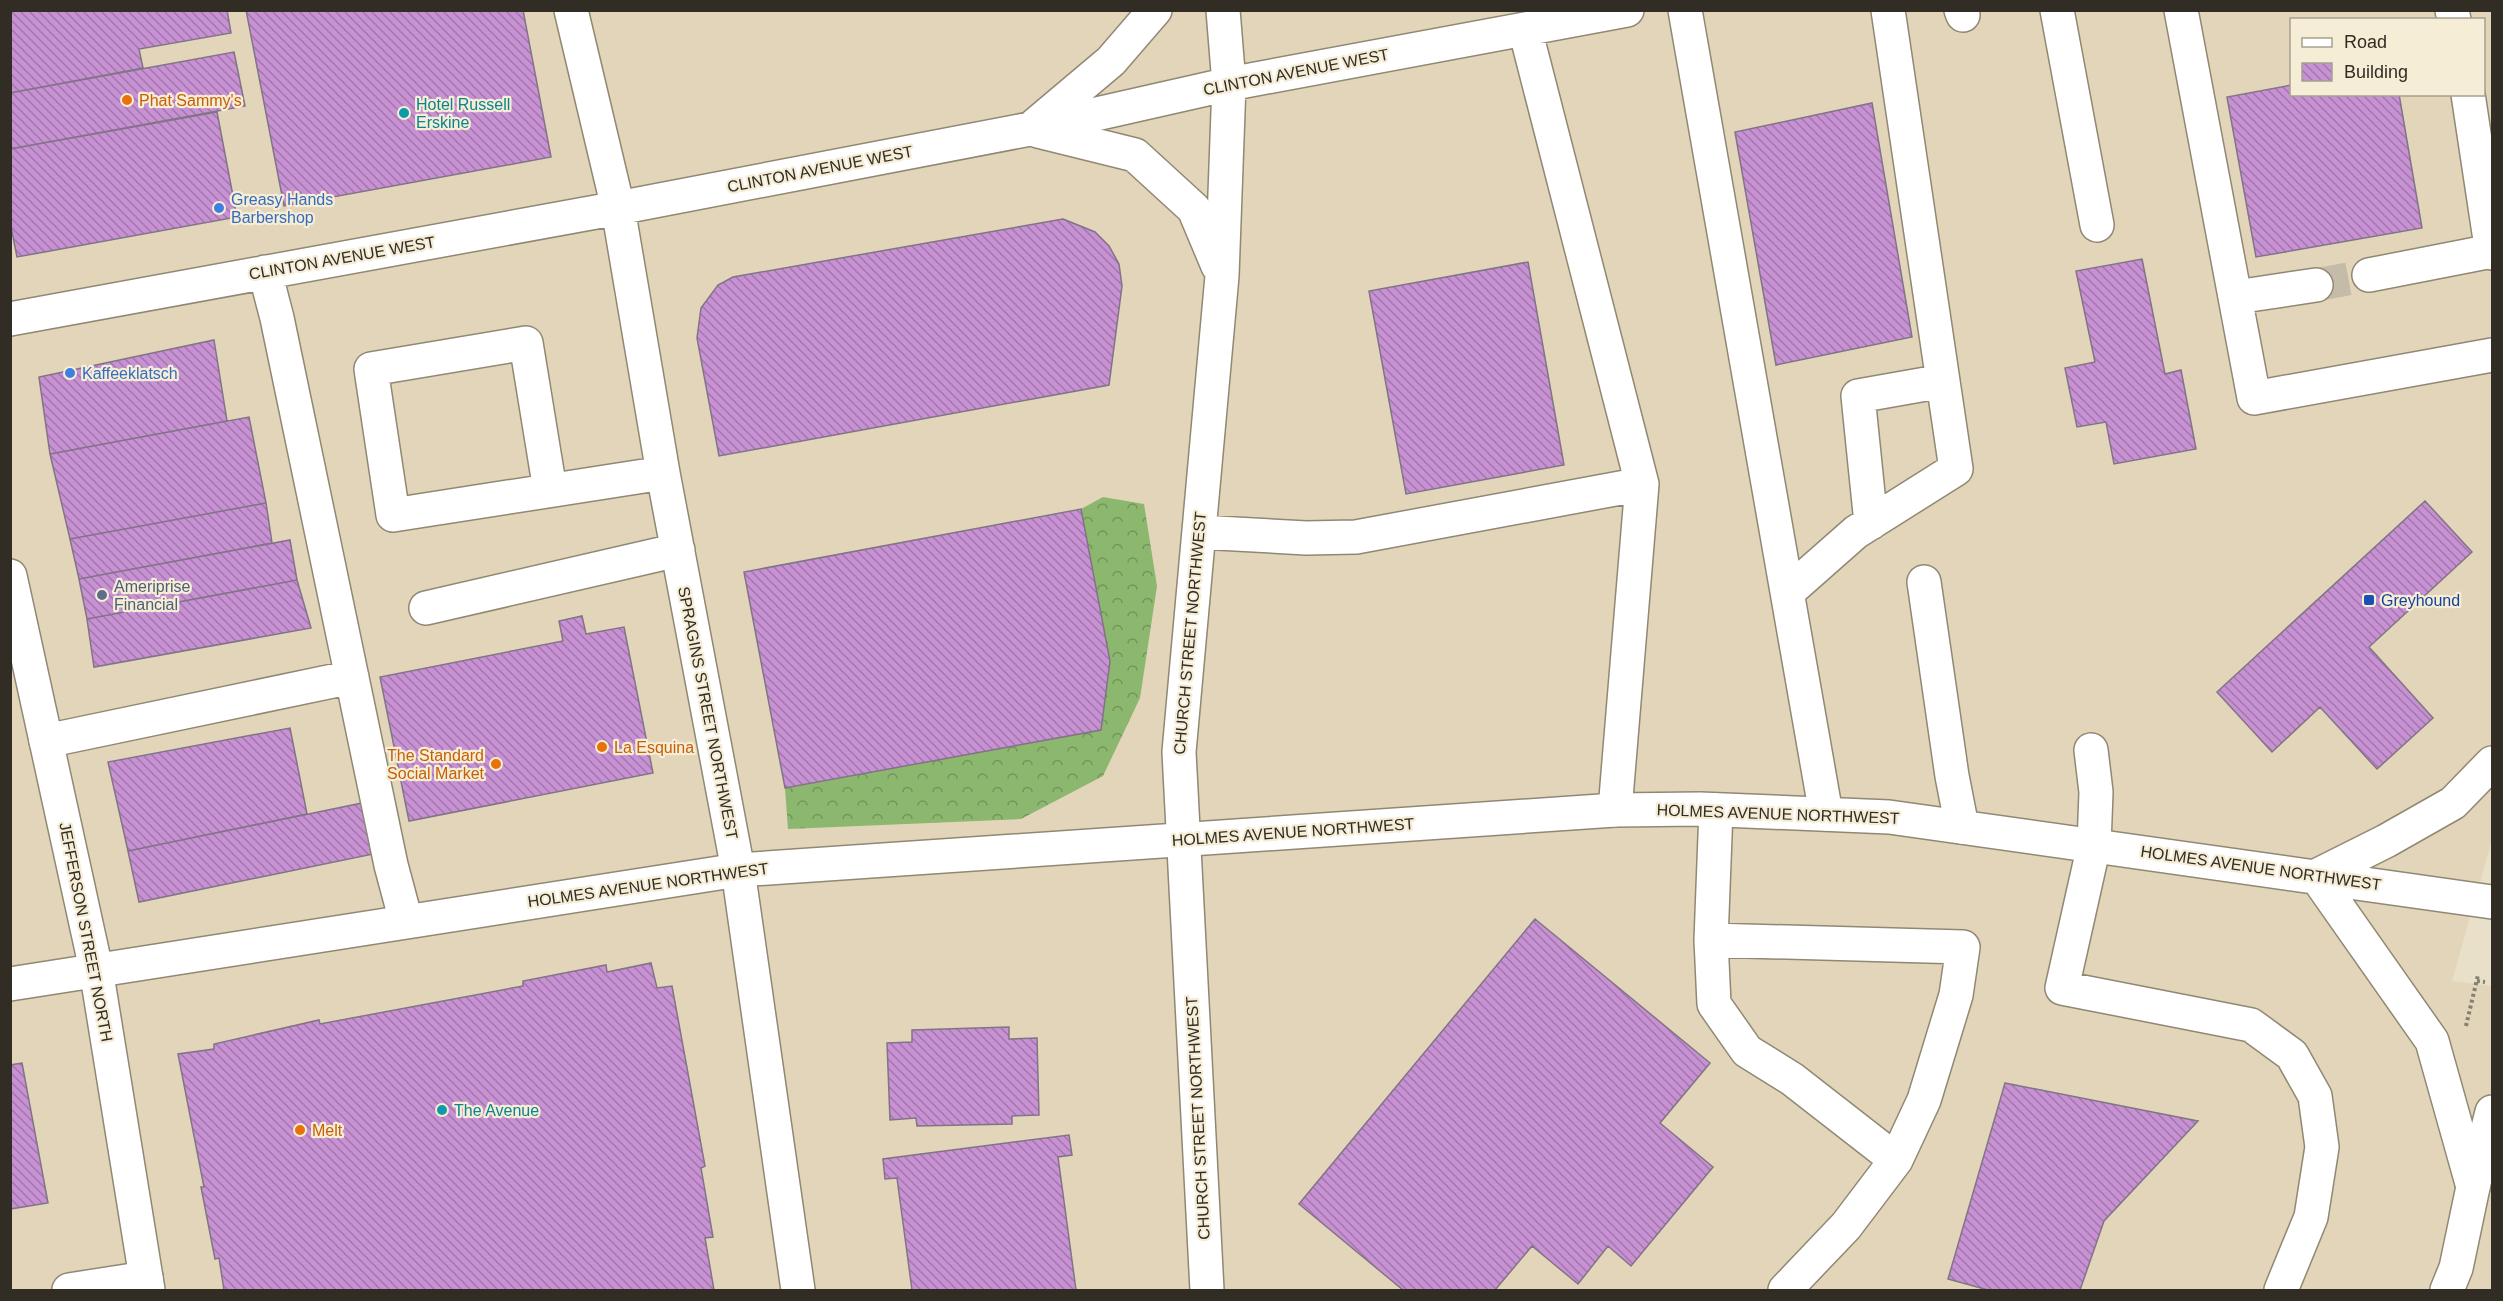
<svg xmlns="http://www.w3.org/2000/svg" width="2503" height="1301" font-family="Arial,sans-serif">
<style>
.built{fill:#e2d5b9;fill-rule:evenodd}
.forest{fill:url(#forest-crowns)}
.building{fill:url(#building-back-hatch);stroke:#817485;stroke-width:1.5}
.lines{fill:none;stroke-linecap:round;stroke-linejoin:round}
.minor-tunnel{stroke:#c4bca9;stroke-width:33;stroke-dasharray:33 16;stroke-linecap:butt}
.minor-casing{stroke:#908874;stroke-width:36}
.major-casing{stroke:#908874;stroke-width:36}
.path{stroke:#857f70;stroke-width:4;stroke-dasharray:3 3;stroke-linecap:butt}
.minor{stroke:#fff;stroke-width:33}
.major{stroke:#fff;stroke-width:33}
.food-dot{fill:#e8710a;stroke:#f6edd7;stroke-width:2}
.culture-dot{fill:#0f9aa8;stroke:#f6edd7;stroke-width:2}
.shop-dot{fill:#3f7fe0;stroke:#f6edd7;stroke-width:2}
.service-dot{fill:#5c6f8a;stroke:#f6edd7;stroke-width:2}
.transit-dot{fill:#1a4fb4;stroke:#f6edd7;stroke-width:2}
.labels{text-anchor:middle;dominant-baseline:central;stroke-width:4.5;stroke-linejoin:round;paint-order:stroke}
.street-label{font-size:16px;fill:#312d25;stroke:#f6edd7}
.food-label{font-size:16px;fill:#c56008;stroke:#f6edd7;text-anchor:start}
.culture-label{font-size:16px;fill:#0d838f;stroke:#f6edd7;text-anchor:start}
.shop-label{font-size:16px;fill:#366cbe;stroke:#f6edd7;text-anchor:start}
.service-label{font-size:16px;fill:#4e5e75;stroke:#f6edd7;text-anchor:start}
.transit-label{font-size:16px;fill:#164399;stroke:#f6edd7;text-anchor:start}
</style>
<defs>
<pattern id="forest-crowns" width="20" height="18" patternUnits="userSpaceOnUse" patternTransform="scale(1.5)"><rect width="20" height="18" fill="#8bb76f"/><path d="M2 6a3 3 0 1 1 6 0M12 15a3 3 0 1 1 6 0" fill="none" stroke="#72955b"/></pattern>
<pattern id="building-back-hatch" width="6" height="6" patternUnits="userSpaceOnUse" patternTransform="scale(1.5)"><rect width="6" height="6" fill="#c791d4"/><path d="M-1 5l2 2M0 0l6 6M5-1l2 2" fill="none" stroke="#a277ac"/></pattern>
</defs>
<rect width="100%" height="100%" fill="#e9e0ca"/>
<path class="built" d="M10,11H2492V840L2452,981L2492,986V1290H11ZM2292,20H2484V94H2292Z"/>
<path class="forest" d="M1103,497L1144,504L1157,586L1140,698L1103,776L1021,819L788,829L785,788L1101,730L1110,661L1081,509Z"/>
<path class="building" d="M10,10H227L231,33L139,49L143,68L10,93Z
M246,10H523L551,157L284,206Z
M234,52L245,106L10,149V93Z
M2292,85V94H2399L2422,228L2256,257L2227,97Z
M1872,103L1912,337L1776,365L1735,132Z
M217,112L237,217L17,257L10,222V149Z
M1063,219L1095,232L1109,246L1119,264L1122,286L1109,385L719,456L697,338L701,308L718,285L733,277Z
M2142,259L2165,374L2181,370L2196,449L2114,464L2106,422L2077,427L2065,368L2095,362L2076,271Z
M1528,262L1564,465L1406,494L1369,291Z
M214,340L227,421L50,454L39,377Z
M249,417L266,503L70,539L50,454Z
M2425,501L2472,552L2369,647L2433,718L2377,769L2320,707L2272,752L2217,692Z
M266,503L272,543L79,579L70,539Z
M1081,509L1110,661L1101,730L785,788L744,572Z
M290,540L297,580L87,619L79,579Z
M297,580L311,628L94,667L87,619Z
M582,616L586,634L624,627L653,773L409,821L380,677L563,641L559,621Z
M290,728L307,814L128,851L108,762Z
M372,801L383,852L139,902L128,851Z
M1535,919L1710,1063L1660,1123L1713,1167L1631,1266L1608,1246L1578,1284L1532,1246L1495,1290H1403L1299,1204Z
M651,963L657,988L672,986L705,1166L701,1168L713,1237L705,1238L714,1290H224L219,1258L215,1259L201,1187H204L178,1054L214,1049V1044L319,1020L320,1024L523,986V981L606,965L607,972Z
M1009,1027V1039L1037,1038L1039,1115L1012,1116V1124L917,1126L916,1118L890,1120L887,1043L912,1042V1030Z
M22,1063L48,1203L10,1209V1065Z
M2005,1083L2198,1121L2104,1221L2080,1290H1988L1948,1279Z
M1069,1135L1072,1155L1058,1157L1076,1290H912L897,1178L885,1179L883,1159Z"/>
<g class="lines">
<path class="minor-tunnel" d="M2316,285L2369,275"/>
<defs>
<path id="minor" d="M571,10L618,208L663,473L738,870L798,1290
M1685,10L1826,814
M1961,10L1963,15
M2057,10L2097,225
M2181,10L2254,398L2492,355
M2452,10L2454,20
M1525,29L1642,484L1615,810
M2468,94L2492,253
M1035,125L1111,61L1155,10
M1038,131L1135,155L1194,209L1218,266
M265,272L277,318L391,865L406,921
M2369,275L2492,251
M2236,297L2316,285
M10,319L618,208L1030,129L1229,84L1627,10
M550,490L526,343L371,369L393,515L663,473
M1871,523L1858,396L1943,381
M1199,532L1306,538L1356,537L1642,484
M1924,582L1952,776L1962,827
M1788,592L1856,532L1956,469L1888,10
M426,608L678,550
M46,741L352,677
M2091,750L2096,792L2094,845L2062,988L2251,1025L2292,1055L2315,1096L2322,1147L2311,1217L2281,1290
M1711,940L1716,810
M69,1290L146,1278
M1207,1290L1179,752L1222,276L1229,84L1223,10
M1785,1290L1846,1226L1896,1160L1924,1100L1956,995L1963,947L1711,940L1714,1004L1747,1051L1792,1079L1896,1160
M2447,1290L2456,1268L2473,1187L2492,1112"/>
<path id="major" d="M10,576L96,969L148,1290
M2316,876L2432,1041L2473,1187
M2316,876L2386,841L2453,803L2492,763
M10,984L738,870L1615,810L1700,809L1889,817L2492,902"/>
</defs>
<use href="#minor" class="minor-casing"/>
<use href="#major" class="major-casing"/>
<path class="path" d="M2477,981L2485,982
M2466,1026L2478,975"/>
<use href="#minor" class="minor"/>
<use href="#major" class="major"/>
</g>
<g class="food-dot">
<circle cx="127" cy="100" r="6"/>
<circle cx="602" cy="747" r="6"/>
<circle cx="496" cy="764" r="6"/>
<circle cx="300" cy="1130" r="6"/>
</g>
<g class="culture-dot">
<circle cx="404" cy="113" r="6"/>
<circle cx="442" cy="1110" r="6"/>
</g>
<g class="shop-dot">
<circle cx="219" cy="208" r="6"/>
<circle cx="70" cy="373" r="6"/>
</g>
<circle class="service-dot" cx="102" cy="595" r="6"/>
<rect class="transit-dot" x="2363" y="594" width="12" height="12" rx="3"/>
<g class="labels">
<g class="street-label">
<text transform="translate(1296 72) rotate(-11)">CLINTON AVENUE WEST</text>
<text transform="translate(820 169) rotate(-11)">CLINTON AVENUE WEST</text>
<text transform="translate(342 258) rotate(-10)">CLINTON AVENUE WEST</text>
<text transform="translate(1190 633) rotate(-85)">CHURCH STREET NORTHWEST</text>
<text transform="translate(708 713) rotate(79)">SPRAGINS STREET NORTHWEST</text>
<text transform="translate(1778 814) rotate(2)">HOLMES AVENUE NORTHWEST</text>
<text transform="translate(1293 832) rotate(-4)">HOLMES AVENUE NORTHWEST</text>
<text transform="translate(2261 868) rotate(8)">HOLMES AVENUE NORTHWEST</text>
<text transform="translate(648 885) rotate(-8)">HOLMES AVENUE NORTHWEST</text>
<text transform="translate(86 932) rotate(79)">JEFFERSON STREET NORTH</text>
<text transform="translate(1198 1118) rotate(-93)">CHURCH STREET NORTHWEST</text>
</g>
<g class="food-label">
<text x="139" y="100">Phat Sammy's</text>
<text x="614" y="747">La Esquina</text>
<text x="484" y="755" text-anchor="end">The Standard<tspan x="484" dy="18">Social Market</tspan></text>
<text x="312" y="1130">Melt</text>
</g>
<g class="culture-label">
<text x="416" y="104">Hotel Russell<tspan x="416" dy="18">Erskine</tspan></text>
<text x="454" y="1110">The Avenue</text>
</g>
<g class="shop-label">
<text x="231" y="199">Greasy Hands<tspan x="231" dy="18">Barbershop</tspan></text>
<text x="82" y="373">Kaffeeklatsch</text>
</g>
<g class="service-label">
<text x="114" y="586">Ameriprise<tspan x="114" dy="18">Financial</tspan></text>
</g>
<g class="transit-label">
<text x="2381" y="600">Greyhound</text>
</g>
</g>
<rect width="2503" height="1301" fill="none" stroke="#312d25" stroke-width="24"/>
<rect x="2290" y="18" width="195" height="78" fill="#f6edd7" stroke="#a7a090" stroke-width="1.5"/>
<rect x="2302" y="38" width="30" height="9" fill="#ffffff" stroke="#a7a090" stroke-width="1.5"/>
<text x="2344" y="48" font-size="18" fill="#312d25">Road</text>
<rect x="2302" y="63" width="30" height="18" fill="url(#building-back-hatch)" stroke="#a7a090" stroke-width="1.5"/>
<text x="2344" y="78" font-size="18" fill="#312d25">Building</text>
</svg>
